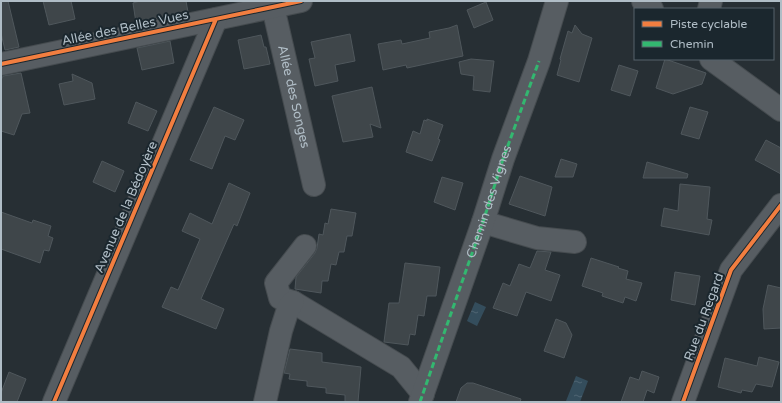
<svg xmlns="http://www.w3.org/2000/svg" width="782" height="403" font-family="'Varela Round',sans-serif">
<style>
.water{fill:url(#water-ripples)}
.building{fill:#3f464a;stroke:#4f575c}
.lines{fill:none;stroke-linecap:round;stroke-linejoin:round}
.minor-casing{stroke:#454b4f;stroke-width:24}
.minor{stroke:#575d62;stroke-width:22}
.quiet{stroke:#33b770;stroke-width:3;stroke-dasharray:6 3;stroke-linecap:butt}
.cycleway-casing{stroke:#1b272e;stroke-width:6}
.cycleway{stroke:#f27e40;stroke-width:4}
.labels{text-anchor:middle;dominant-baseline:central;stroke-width:4;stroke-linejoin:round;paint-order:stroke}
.street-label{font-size:13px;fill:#b0bdc6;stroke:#1b272e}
</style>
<defs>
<pattern id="water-ripples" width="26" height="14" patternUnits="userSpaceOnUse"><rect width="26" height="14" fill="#344d5c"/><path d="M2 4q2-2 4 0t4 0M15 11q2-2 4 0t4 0" fill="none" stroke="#4f6572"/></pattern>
</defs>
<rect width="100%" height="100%" fill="#272f34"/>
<path class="water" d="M475,302L486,307L477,326L467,321Z
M576,376L588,381L580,402L566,401Z"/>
<path class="building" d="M1,1H8L19,47L5,50L1,33Z
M43,1H71L75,19L49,25Z
M140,1H186L188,12L136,23L133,3Z
M486,2L493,20L474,28L467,10Z
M457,25L463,56L407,68L406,65L383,70L378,44L401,40L402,44L430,38L429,32L449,28Z
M575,25L582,34L592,38L579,82L557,75L561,60L560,59L568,31L572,33Z
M350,34L355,61L335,65L338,81L315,86L309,59L315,58L311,42Z
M261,35L264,47H266L270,64L244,69L238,40Z
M170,41L174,63L142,70L137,48Z
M471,59L494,61L490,92L473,90L474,76L461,74L459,62Z
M665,59L706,73L702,84L673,94L656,88Z
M619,65L638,71L630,96L611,90Z
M21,73L30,113L22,114L14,135L1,131V80L3,76Z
M72,74L92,83L95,99L64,105L59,84L73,81Z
M372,87L381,128L370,124L373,137L343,142L332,96Z
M136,102L157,111L148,131L128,123Z
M214,107L244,120L235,140L225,136L212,169L190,160Z
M690,107L708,112L699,139L681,134Z
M427,119L443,125L438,139L440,140L432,161L406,152L413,131L420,134L424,120L427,121Z
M766,140L781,148V174L755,160Z
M561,159L577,164L573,177H555Z
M102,161L124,171L115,192L93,182Z
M647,162L688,174L687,178H643Z
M520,176L552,187L545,216L509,204Z
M442,177L463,183L455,210L434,202Z
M229,183L250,193L237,226L234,224L201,299L224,309L216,329L162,307L171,287L178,290L200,239L182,231L190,213L212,224Z
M680,184L710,187L707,219L712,220L709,235L661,226L664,208L678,211Z
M331,209L356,213L352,236H347L344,252H339L336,265L331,264L328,281H322L321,293L295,289L296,277L315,253L317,248L319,234L323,235L325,223L328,224Z
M1,212L32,223L33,220L51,226L48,236L53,238L49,251L44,250L40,263L1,249Z
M537,251L551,252L545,270L560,275L551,301L526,292L517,316L493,308L503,283L510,286L519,264L530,268Z
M591,258L619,267L618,268L628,271L626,279L642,283L636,301L625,297L623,303L602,296L603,293L582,286Z
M405,263L440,267L436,296H427L424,316L418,315L415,335L410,334L408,345L384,342L389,303H399Z
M675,272L700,276L695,305L671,300Z
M768,285L781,288V328L764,329L763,309Z
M556,319L566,323L572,335L564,358L544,351Z
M290,349L322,353V362L361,367L358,402H345V395L326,393V388L307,386V381L289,379L290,374L284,373Z
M759,357L779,362L772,387L756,384L752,392L742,390L741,393L718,387L725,358L757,366Z
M642,371L659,377L654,393L647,390L643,402H621L630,377L639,380Z
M9,372L26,379L17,402H1V393Z
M467,383H473L521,399L520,402H456L461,388Z"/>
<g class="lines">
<defs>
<g id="minor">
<path d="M643,1L652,9"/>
<path id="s1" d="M273,7L314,185"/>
<path d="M709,9L711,1"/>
<path d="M711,59L781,110"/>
<path d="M1,64L301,1"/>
<path d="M483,222L537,238L575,242"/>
<path d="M305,246L276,283L280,298L293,302L401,367L423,394"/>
<path d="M54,402L216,19"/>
<path d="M265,402L281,331L288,309L293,302"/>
<path d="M420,402L483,222L503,159L539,61L557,1"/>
<path d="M683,402L731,270L781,205"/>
</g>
</defs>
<use href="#minor" class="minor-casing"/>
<use href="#minor" class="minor"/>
<path class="quiet" id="s2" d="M420,402L483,222L503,159L539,61"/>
<defs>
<path id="cycleway" d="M1,64L301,1
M54,402L216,19
M683,402L731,270L781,205"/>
</defs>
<use href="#cycleway" class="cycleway-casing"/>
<use href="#cycleway" class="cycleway"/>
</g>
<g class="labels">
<g class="street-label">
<text transform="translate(125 28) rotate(-12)">Allée des Belles Vues</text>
<text stroke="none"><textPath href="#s1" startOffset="92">Allée des Songes</textPath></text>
<text stroke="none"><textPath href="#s2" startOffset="212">Chemin des Vignes</textPath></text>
<text transform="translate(126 207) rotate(-67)">Avenue de la Bédoyère</text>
<text transform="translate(704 317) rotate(-70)">Rue du Regard</text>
</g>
</g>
<rect width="782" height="403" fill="none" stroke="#b0bdc6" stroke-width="4"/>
<rect x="634" y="8" width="140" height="52" fill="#1b272e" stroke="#57636b"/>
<rect x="642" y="21" width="20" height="6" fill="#f27e40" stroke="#57636b"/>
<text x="670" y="28" font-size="12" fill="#b0bdc6">Piste cyclable</text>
<rect x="642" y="41" width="20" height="6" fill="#33b770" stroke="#57636b"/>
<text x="670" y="48" font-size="12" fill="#b0bdc6">Chemin</text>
</svg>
